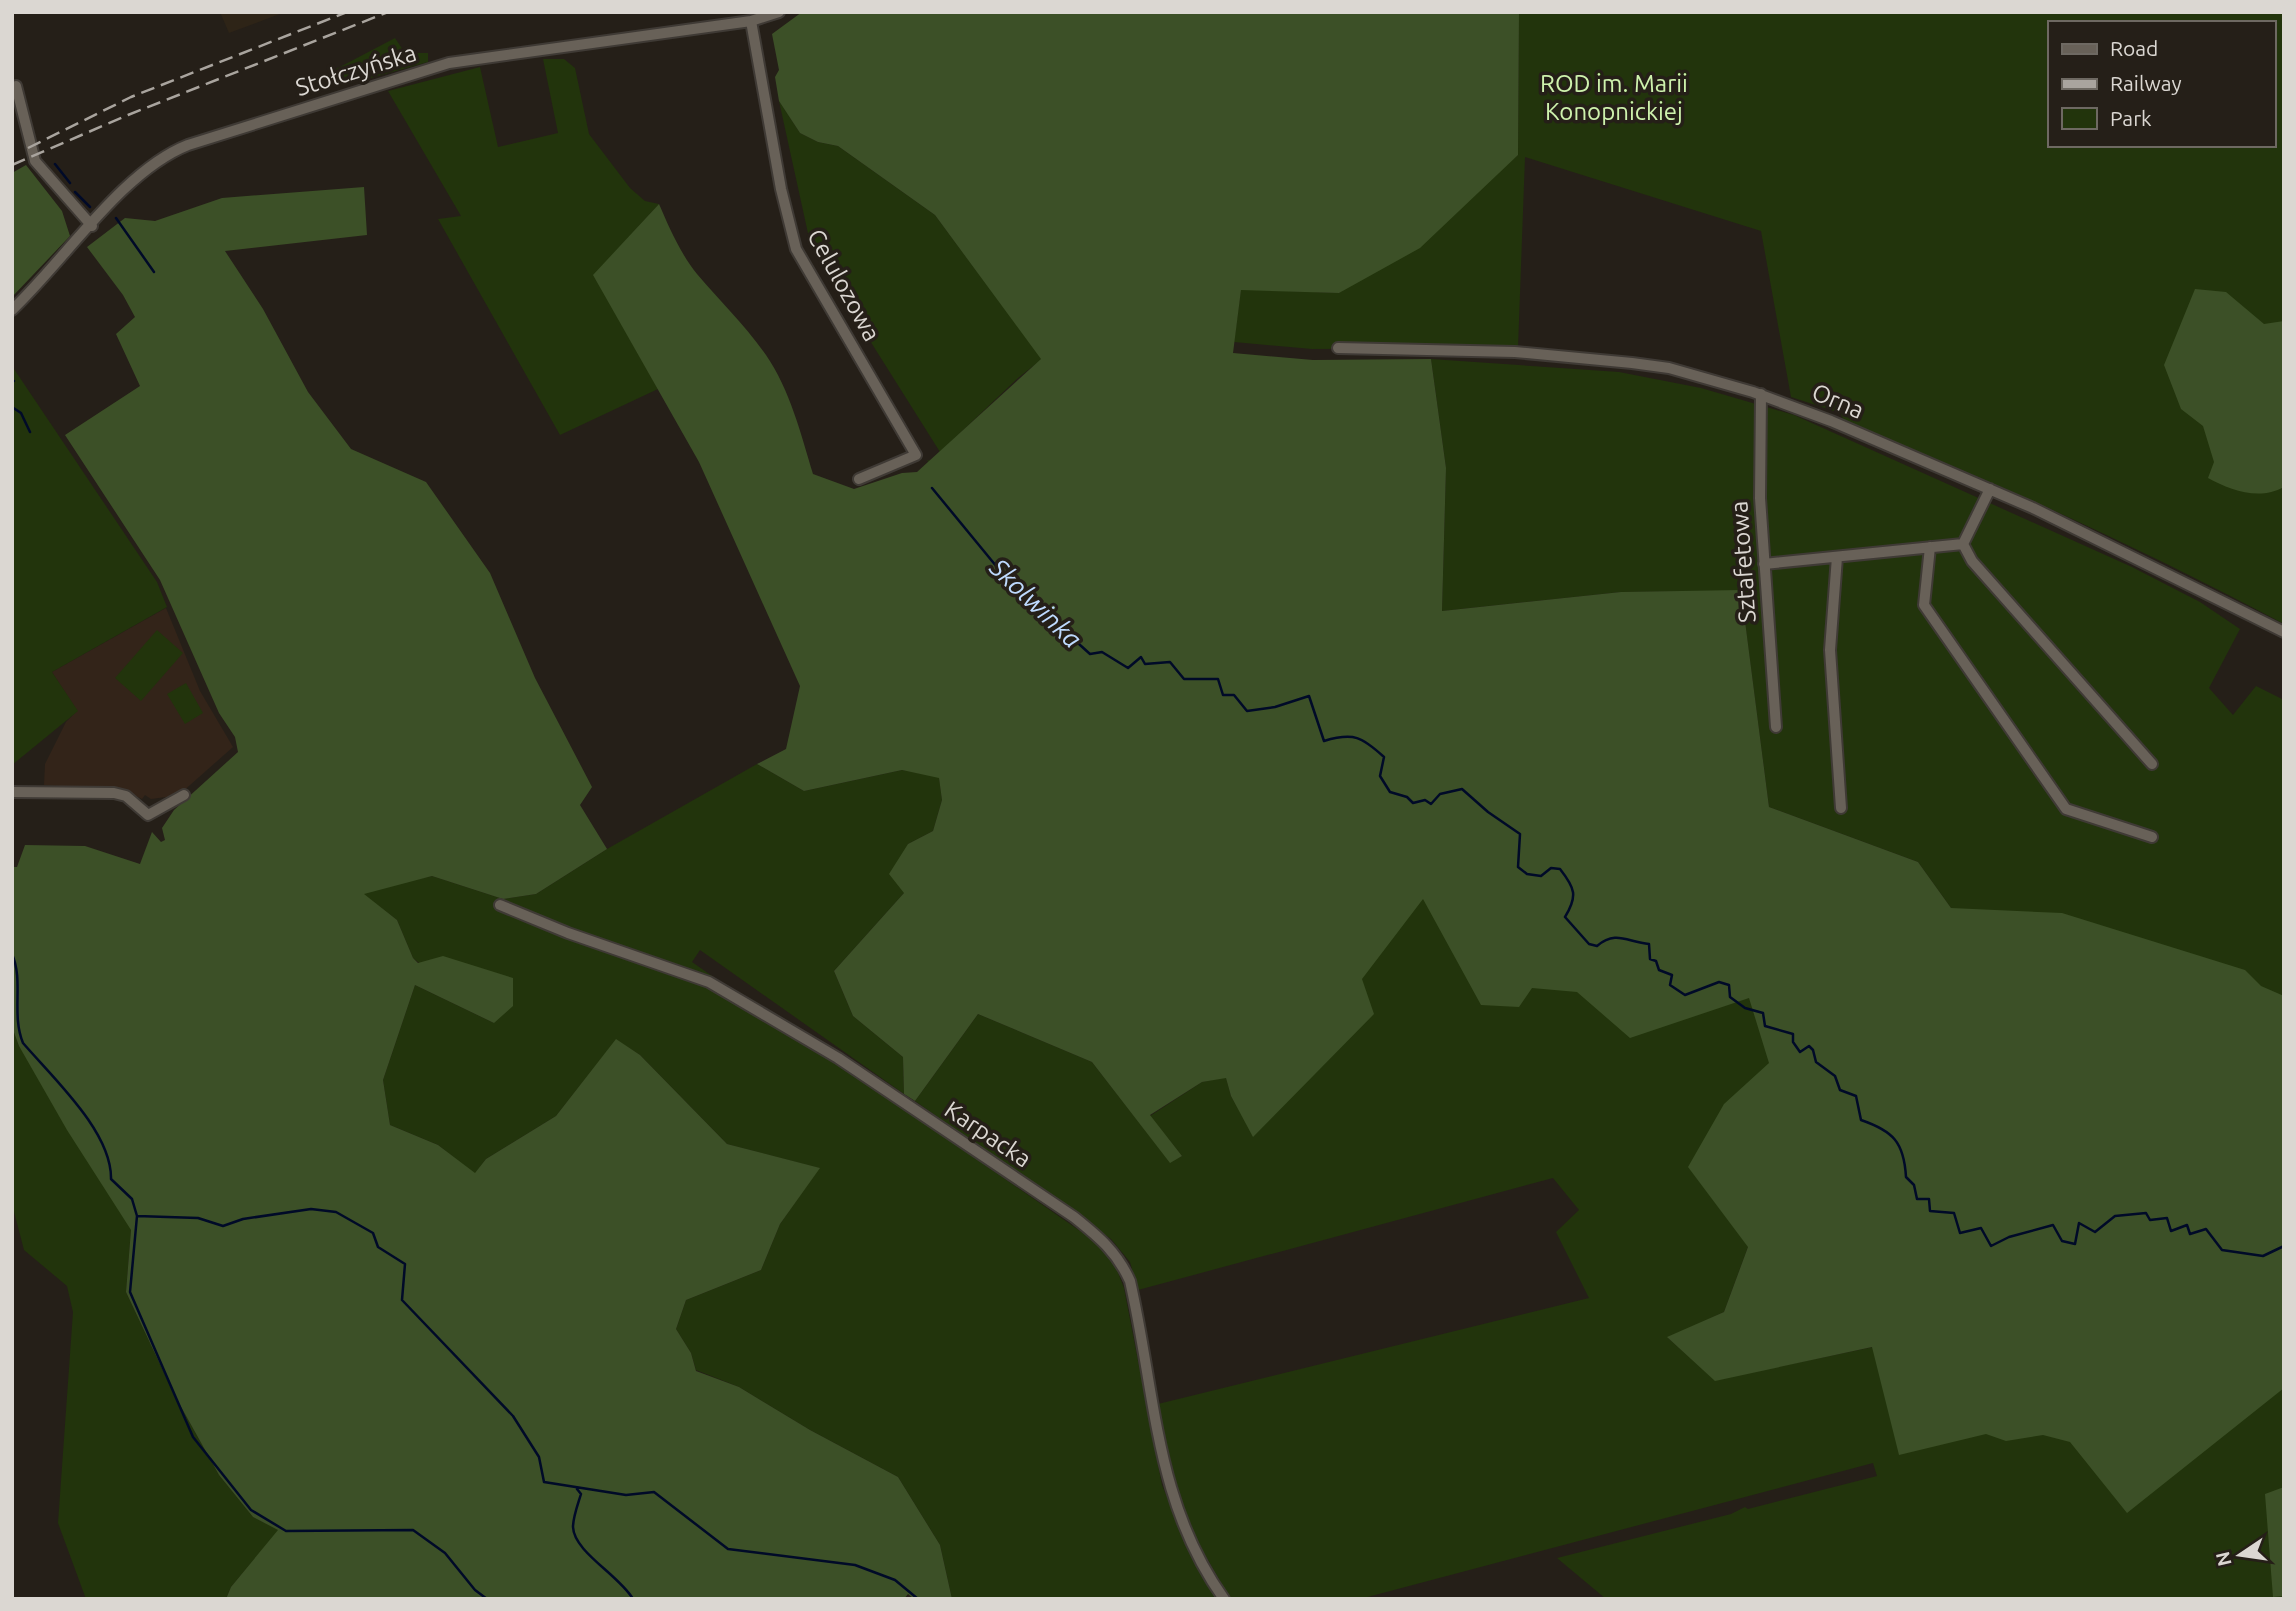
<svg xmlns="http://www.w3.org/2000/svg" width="2296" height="1611" font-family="Ubuntu,sans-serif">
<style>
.built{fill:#2e2417}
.education{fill:#332419}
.green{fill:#22340c;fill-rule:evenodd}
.forest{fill:#3c5027}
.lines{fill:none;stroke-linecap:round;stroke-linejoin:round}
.stream{stroke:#000a28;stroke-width:2.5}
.minor-casing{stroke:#3f3a35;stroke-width:14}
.minor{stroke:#686158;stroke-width:10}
.rail{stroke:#a9a49e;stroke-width:2.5;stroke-dasharray:14 7;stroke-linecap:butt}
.labels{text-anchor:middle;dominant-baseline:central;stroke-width:7;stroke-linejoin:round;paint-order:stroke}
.street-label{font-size:24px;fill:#dbd7d2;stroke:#251f18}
.park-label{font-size:24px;fill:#cef2ad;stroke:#251f18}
.water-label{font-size:26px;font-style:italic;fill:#bedafe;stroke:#251f18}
</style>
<rect width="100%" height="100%" fill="#251f18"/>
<path class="built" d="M220,12H285L229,33Z"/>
<path class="education" d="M166,608L200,691L233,747L181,793L166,797L151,799L145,795L142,799L124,790L44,785L45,764L66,722L77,711L52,672Z"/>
<path class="green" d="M1519,12H2284V624C2142,549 1994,480 1845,422L1840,413L1791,397L1761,231L1525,157L1518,348L1312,349L1234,342L1241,289L1339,293L1518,155ZM2049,23H2273V145H2049Z
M395,38L405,53H428V62L342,86L336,69Z
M543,59H564L575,68L589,134L630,188L645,201L659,204L594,275L658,389L560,435L438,219L461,216L388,91L480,67L498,147L558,133Z
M779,101L800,133L818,142L838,146L935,215L1042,359L1018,378L940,452L811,247Z
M1431,359L1619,372L1701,388L1794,415L2132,567L2200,602L2240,629L2209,688L2233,715L2256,686L2284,700V1599H1606L1557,1558L1731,1514L1745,1507L1748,1509L1877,1476L1873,1463L1360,1599H1230L1190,1528L1175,1482L1158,1404L1589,1298L1556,1232L1579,1210L1553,1178L1138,1290L1130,1262L1111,1239L915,1101L978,1014L1092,1062L1170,1162L1182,1156L1150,1116L1202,1082L1226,1077L1231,1096L1254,1136L1087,716L927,460L1231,530L1951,908L1918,862L1769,807L1741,591L1621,592L1442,611L1446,468ZM1748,1247L1986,1434L1873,1347L1715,1380L1668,1338L1724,1312Z
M12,366L157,582L167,607L52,672L78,711L12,765Z
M157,630L183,653L141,701L115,678Z
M186,683L203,713L185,724L167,694Z
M757,764L804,791L902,770L939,777L942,800L933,831L908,844L904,893L834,971L853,1016L903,1057L904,1094L700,950L692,962L1096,1242L1114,1262L1124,1288L1162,1485L1193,1559L1218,1599H952L940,1545L898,1477L810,1430L739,1387L696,1370L691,1353L676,1329L686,1300L761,1270L780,1224L819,1168L727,1144L640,1055L616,1040L556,1116L486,1159L475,1174L438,1145L390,1125L383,1080L415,985L494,1023L413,958L397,920L363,894L368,890L432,876L503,899L536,894L607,849Z
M12,1027L19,1046L111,1170L131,1230L126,1292L175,1396L219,1475L253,1517L279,1530L231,1587L226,1599H86L58,1523L73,1312L67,1286L24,1250L12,1204Z"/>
<path class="forest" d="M802,12H1519L1518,155L1420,248L1339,293L1241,290L1233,353L1313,360L1431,359L1446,468L1442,611L1621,592L1741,590L1769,807L1918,862L1951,908L2062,913L2245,970L2261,986L2284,996V1388L2127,1513L2070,1442L2043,1435L2006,1441L1986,1434L1899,1455L1872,1347L1715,1381L1667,1337L1724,1312L1748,1247L1688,1167L1724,1104L1769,1063L1749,998L1630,1038L1577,992L1532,988L1519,1007L1481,1005L1423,899L1362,979L1374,1014L1253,1137L1231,1096L1226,1078L1202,1082L1150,1115L1182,1156L1170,1163L1092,1062L978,1014L915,1101L904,1094L903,1057L853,1016L834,971L904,893L889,874L908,844L933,831L942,800L939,778L902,770L804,791L757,764L786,749L800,686L699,462L593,275L659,204C669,227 680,253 697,274C720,301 745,325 766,355C790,390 801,434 813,474L854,489L902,473L917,472L1041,359L935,215L838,146L818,142L800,133L779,101L775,77L779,70L772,34Z
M26,165L62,211L70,236L12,297V173Z
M364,187L367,235L225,251L263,309L308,392L351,449L426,482L490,573L535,678L592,787L580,805L607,849L536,894L503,899L432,876L364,894L397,920L413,958L418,963L443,956L513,978V1006L494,1023L415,985L383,1080L390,1125L438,1145L475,1173L486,1159L556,1116L616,1039L640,1055L727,1144L820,1168L780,1224L761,1270L686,1300L676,1329L691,1353L696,1371L739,1387L810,1430L898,1477L940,1545L952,1599H914L908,1594L904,1599H226L231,1587L278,1530L253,1517L219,1475L175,1396L126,1292L131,1230L67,1130L19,1046L12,1027V867H17L25,845L85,846L140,864L152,832L161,842L165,840L162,828L174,810L238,752L235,737L219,713L160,580L65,435L140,386L116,334L135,317L123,295L87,247L125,218L155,221L222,198Z
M2195,289L2226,292L2264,324L2284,321V487C2259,501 2230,490 2208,478L2214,462L2203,426L2181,409L2164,365Z
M2284,1487V1596L2273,1597L2265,1494Z"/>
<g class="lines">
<path class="stream" d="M55,164L70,183
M75,192L90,207
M116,218L154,272
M12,380L14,381
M12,407L21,413L30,432
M932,488L1006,578L1090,654L1102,652L1128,668L1141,657L1145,664L1170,662L1184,679H1218L1223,695H1234L1247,711L1275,707L1309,696L1324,741C1354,732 1362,737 1384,757L1380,776L1390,792L1407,797L1413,803L1425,800L1431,804L1440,794L1462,789L1488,812L1520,834L1518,867L1527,874L1541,876L1551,868L1560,869C1575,888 1578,896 1565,917L1589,944L1597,946C1616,930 1627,942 1649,944L1650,959L1656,961L1659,970L1672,975L1670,985L1685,995L1719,982L1729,985L1730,997L1745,1008L1763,1013L1765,1026L1793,1034V1042L1800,1052L1809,1046L1813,1050L1816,1062L1835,1076L1840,1090L1856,1096L1861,1120C1893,1131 1904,1142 1906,1177L1914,1185L1917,1199H1929L1930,1211L1954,1213L1960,1233L1981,1228L1991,1246L2009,1237L2053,1225L2062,1241L2075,1244L2079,1223L2095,1232L2115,1216L2146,1213L2150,1220L2167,1218L2171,1231L2187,1225L2190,1234L2206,1229L2222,1250L2263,1256L2284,1246
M12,954C24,981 11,1014 23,1043C53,1078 112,1132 111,1179L132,1199L137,1216L130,1292L193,1437L251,1510L286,1531L413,1530L445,1553L475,1590L487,1599
M137,1216L198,1218L223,1226L243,1219L311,1209L336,1212L373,1233L378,1247L405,1264L402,1300L513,1416L539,1457L544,1482L626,1495L654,1492L728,1549L855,1565L895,1580L918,1599
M577,1489L581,1494C578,1504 573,1517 573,1527C574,1552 619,1575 633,1599"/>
<defs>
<path id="minor" d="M751,21L781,189L796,249L916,455L859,479
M16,86L35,161L92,226
M12,310C65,260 122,171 188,145L449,63L751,21L779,12
M1338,348L1515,352L1632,363L1669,368L1753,392L1831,421L2033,508L2284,632
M1761,394L1760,498L1776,727
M1963,544L1972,561L2152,764
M1930,547L1924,605L2066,809L2152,837
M1837,557L1830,650L1841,808
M1764,564L1963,544L1990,489
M12,792L114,793L126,796L148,815L184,795
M500,905L568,933L709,982L838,1058L1074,1217C1099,1237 1117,1252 1130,1281C1156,1394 1154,1501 1224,1599"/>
</defs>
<use href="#minor" class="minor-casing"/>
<use href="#minor" class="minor"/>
<path class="rail" d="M28,148L131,97L347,12
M12,165L128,115L388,12"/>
</g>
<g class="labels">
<g class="street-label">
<text transform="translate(356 70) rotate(-17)">Stołczyńska</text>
<text transform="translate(844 285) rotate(61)">Celulozowa</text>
<text transform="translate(1838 401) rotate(23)">Orna</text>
<text transform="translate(1743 562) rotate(-94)">Sztafetowa</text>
<text transform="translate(988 1134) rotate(34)">Karpacka</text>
</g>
<g class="park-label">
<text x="1614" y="83">ROD im. Marii<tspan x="1614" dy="28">Konopnickiej</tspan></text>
</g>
<g class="water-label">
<text transform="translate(1036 603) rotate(44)">Skolwinka</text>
</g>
</g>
<rect width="2296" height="1611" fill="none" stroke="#dbd7d2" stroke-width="28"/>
<rect x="2048" y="21" width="228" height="126" fill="#251f18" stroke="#6e6962" stroke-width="2"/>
<rect x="2062" y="44" width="35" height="10" fill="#686158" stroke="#6e6962" stroke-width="2"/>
<text x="2110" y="56" font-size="21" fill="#dbd7d2">Road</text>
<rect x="2062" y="79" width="35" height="10" fill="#a9a49e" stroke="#6e6962" stroke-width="2"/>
<text x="2110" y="91" font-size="21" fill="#dbd7d2">Railway</text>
<rect x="2062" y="108" width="35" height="21" fill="#22340c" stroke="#6e6962" stroke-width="2"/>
<text x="2110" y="126" font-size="21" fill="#dbd7d2">Park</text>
<g transform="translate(2240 1555) rotate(257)" stroke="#251f18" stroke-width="5" paint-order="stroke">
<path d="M0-5L12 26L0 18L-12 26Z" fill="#dbd7d2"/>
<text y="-10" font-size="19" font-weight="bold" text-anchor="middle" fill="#dbd7d2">N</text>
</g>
</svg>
